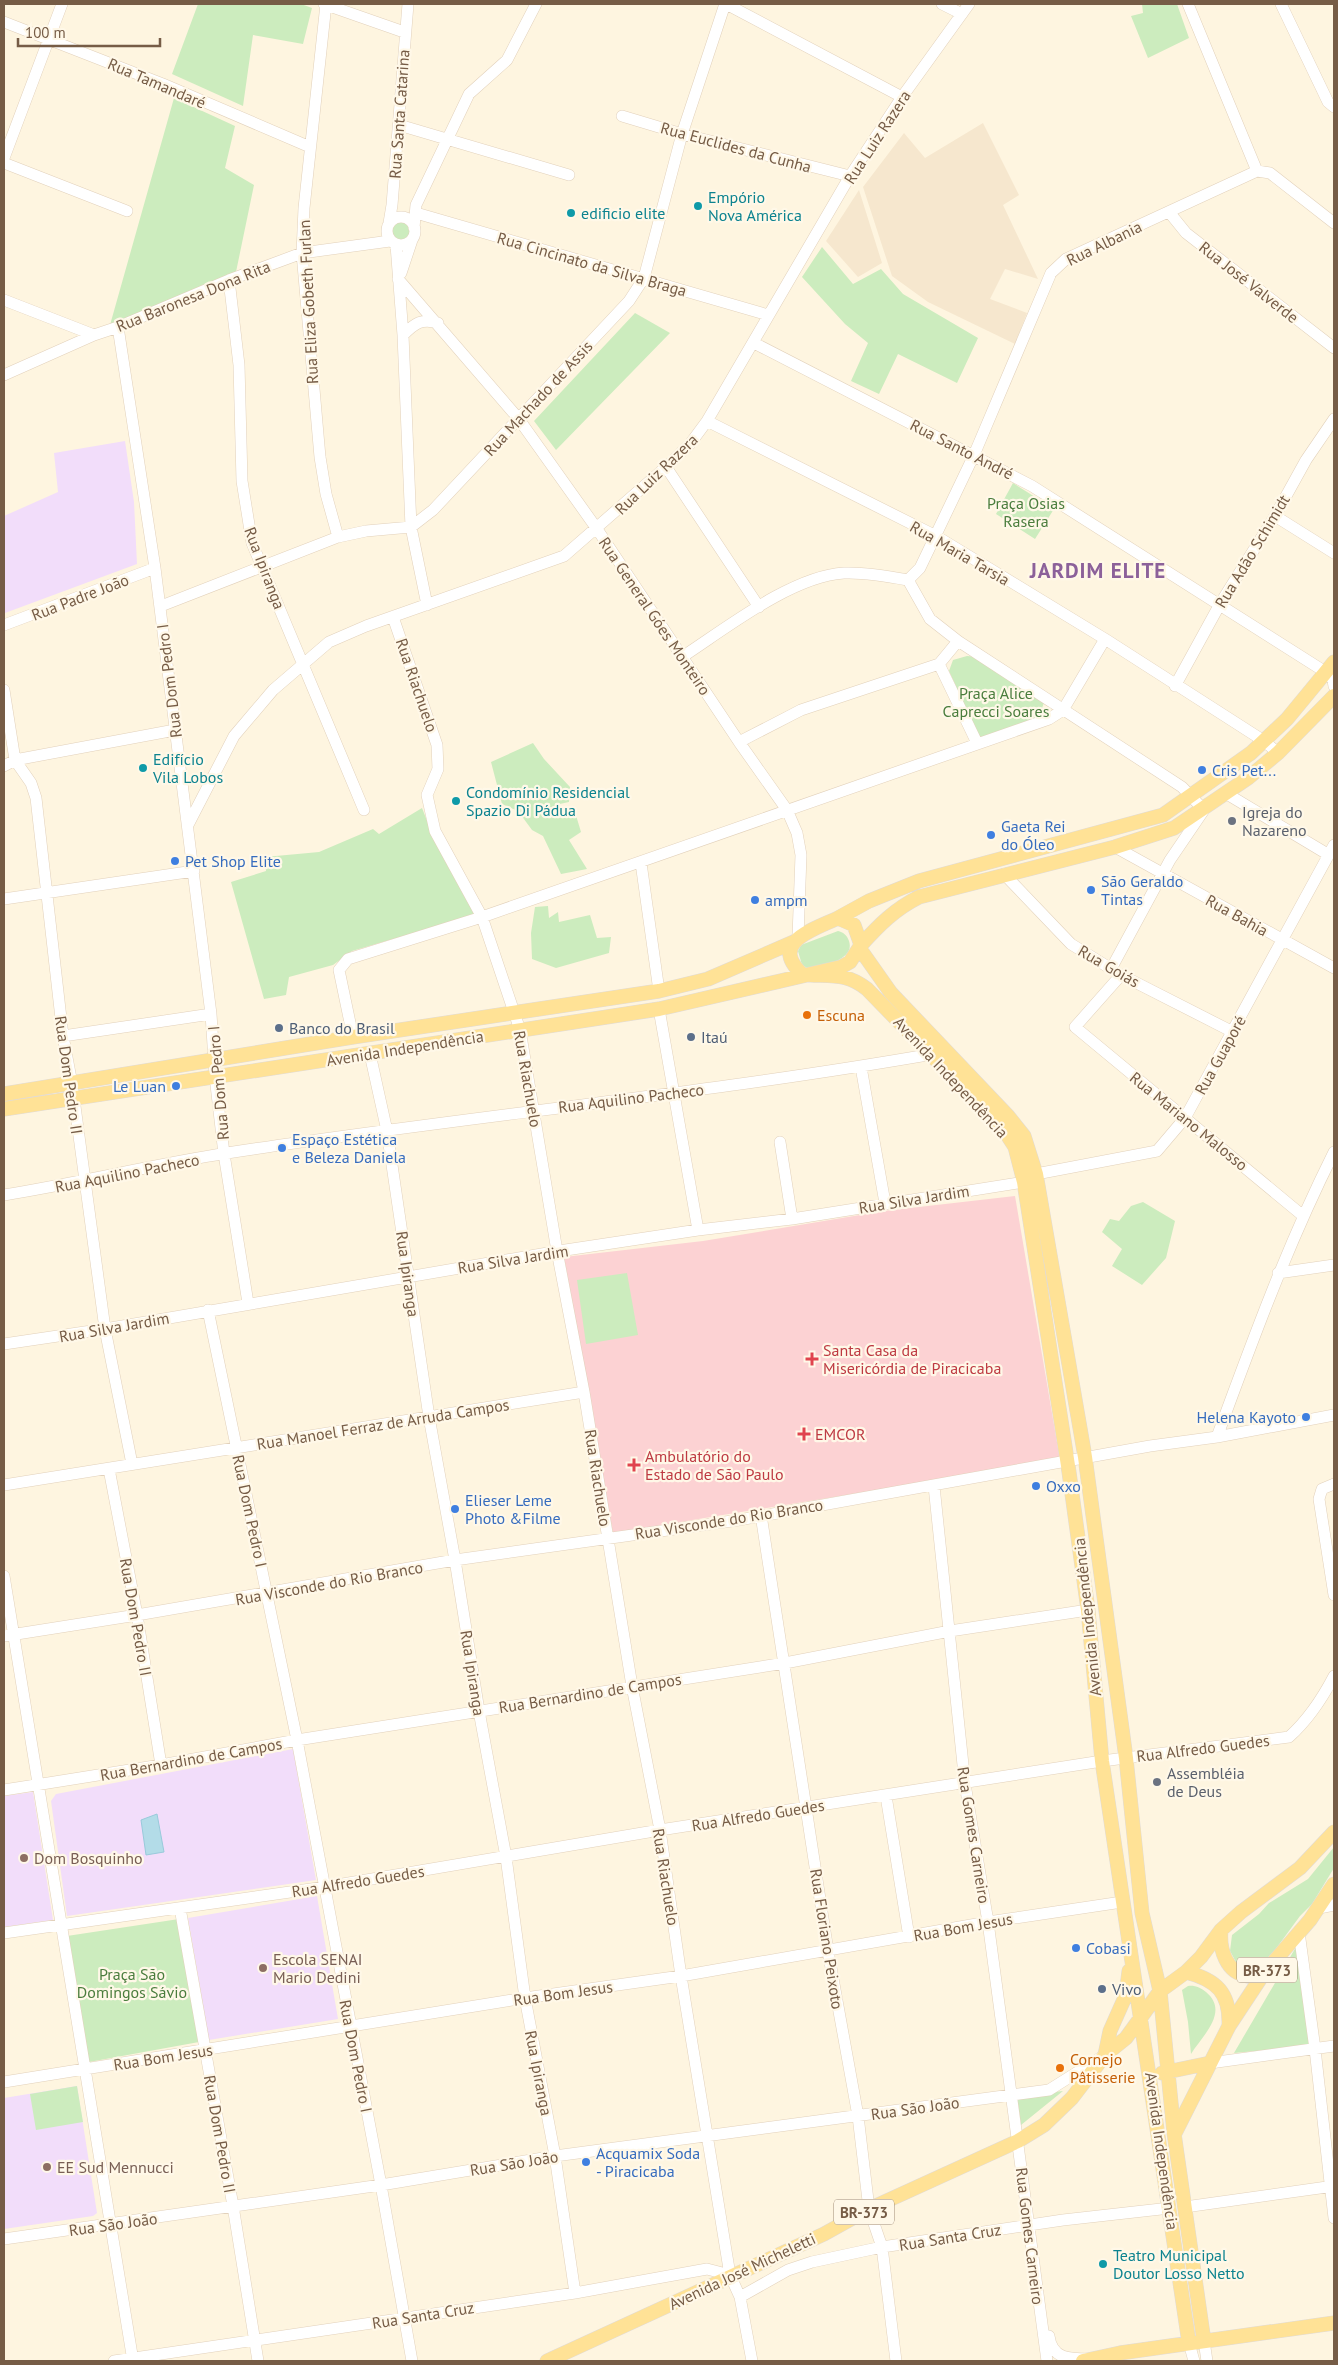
<svg xmlns="http://www.w3.org/2000/svg" width="1338" height="2365" font-family="'PT Sans',sans-serif">
<style>
.residential{fill:#f6e7ce}
.education{fill:#f2ddfa}
.medical{fill:#fcd2d3}
.green{fill:#ccecbe}
.water{fill:#b3dce8;stroke:#99cadb}
.lines{fill:none;stroke-linecap:round;stroke-linejoin:round}
.minor-casing{stroke:#e2d1bb;stroke-width:12}
.major-casing{stroke:#e1dbd6;stroke-width:15}
.minor{stroke:#fff;stroke-width:11}
.major{stroke:#ffe296;stroke-width:14}
.culture-dot{fill:#0f9aa8;stroke:#fff8e8;stroke-width:2}
.shop-dot{fill:#3f7fe0;stroke:#fff8e8;stroke-width:2}
.worship-dot{fill:#6b7280;stroke:#fff8e8;stroke-width:2}
.food-dot{fill:#e8710a;stroke:#fff8e8;stroke-width:2}
.service-dot{fill:#5c6f8a;stroke:#fff8e8;stroke-width:2}
.health-dot{fill:#e0444e;stroke:#fff8e8;stroke-width:2}
.education-dot{fill:#8d6e63;stroke:#fff8e8;stroke-width:2}
.labels{text-anchor:middle;dominant-baseline:central;stroke-width:4.5;stroke-linejoin:round;paint-order:stroke}
.shield{fill:#fff8e8;stroke:#9f8b77;stroke-width:1}
.shield-label{font-size:15px;font-weight:bold;fill:#765c46}
.street-label{font-size:16px;fill:#765c46;stroke:#fff8e8}
.culture-label{font-size:16px;fill:#0d838f;stroke:#fff8e8;text-anchor:start}
.park-label{font-size:16px;fill:#4a7d3d;stroke:#fff8e8}
.shop-label{font-size:16px;fill:#366cbe;stroke:#fff8e8;text-anchor:start}
.worship-label{font-size:16px;fill:#5b616d;stroke:#fff8e8;text-anchor:start}
.food-label{font-size:16px;fill:#c56008;stroke:#fff8e8;text-anchor:start}
.service-label{font-size:16px;fill:#4e5e75;stroke:#fff8e8;text-anchor:start}
.health-label{font-size:16px;fill:#be3a42;stroke:#fff8e8;text-anchor:start}
.education-label{font-size:16px;fill:#785e54;stroke:#fff8e8;text-anchor:start}
.district-label{font-size:21px;font-weight:bold;letter-spacing:1px;fill:#8c619a;stroke:#fff8e8}
</style>
<rect width="100%" height="100%" fill="#fef5e0"/>
<path class="residential" d="M983,123L1019,195L1003,205L1038,279L1005,269L990,299L1027,313L1015,344L928,302L892,276L863,187L904,133L925,158Z
M859,190L882,263L858,277L826,241Z"/>
<path class="education" d="M125,441L134,502L137,564L5,613L4,516L58,492L54,453Z
M293,1749L316,1880L67,1916L51,1801L56,1794Z
M33,1792L53,1920L4,1927V1796Z
M317,1896L338,2019L209,2040L188,1918Z
M77,2086L97,2213L93,2216L4,2229V2098Z"/>
<path class="medical" d="M1015,1196L1060,1460L613,1533L564,1257L703,1241L884,1211Z"/>
<path class="green" d="M198,4H301L312,8L303,44L253,35L243,106L172,74Z
M1142,4H1177L1189,38L1148,58L1131,16L1143,13Z
M174,98L235,126L225,168L254,185L236,272L110,325Z
M390 231a10 10 0 1 1 20 0a10 10 0 1 1-20 0Z
M822,247L853,284L881,269L903,294L978,338L957,383L898,354L879,394L851,381L868,343L845,324L802,277Z
M635,313L670,333L556,450L534,421Z
M1013,483L1054,509L1035,539L996,514Z
M967,656L979,657L1045,700L1038,719L980,739L949,671L953,660Z
M533,743L544,759L570,787L569,802L555,805L561,813L575,812L581,832L569,840L587,869L561,874L543,836L532,830L518,811L502,804L491,762Z
M422,808L433,836L475,915L352,951L333,965L289,977L286,995L264,999L231,882L266,871L265,857L319,852L373,829L379,834Z
M548,906L549,918L558,912L559,922L590,915L597,938L611,937L609,953L556,968L532,959L531,933L535,907Z
M838,931C843,932 847,935 849,941C855,959 826,964 815,969L811,970L802,965L798,951L801,945Z
M1143,1202L1175,1221L1166,1258L1142,1285L1112,1266L1122,1249L1102,1232L1110,1219L1119,1221L1131,1206Z
M627,1273L638,1335L586,1344L577,1280Z
M1334,1847V1868L1312,1904L1300,1916L1264,1965L1248,1966L1236,1962L1230,1951L1232,1935L1259,1914L1269,1903L1308,1879Z
M179,1919L199,2042L89,2062L67,1936Z
M1296,1947L1311,2046L1234,2053Z
M1188,1986C1195,1985 1201,1988 1206,1992C1230,2012 1202,2036 1191,2054L1188,2022L1182,1990Z
M77,2086L83,2122L36,2130L30,2094Z
M1063,2091L1021,2125L1017,2096Z"/>
<path class="water" d="M157,1814L164,1852L146,1855L141,1820Z"/>
<g class="lines">
<defs>
<path id="minor" d="M324,4L404,32
M326,4L304,208L302,253L320,457L326,494L338,537
M726,4L902,97
M942,4L962,14
M1188,4L1257,171
M1281,4L1328,102L1334,107
M4,22L163,84L310,147
M622,116L682,134L850,176
M399,125L569,175
M4,158L62,4
M4,163L127,211
M1257,171L1270,173L1334,223
M1169,212L1186,233L1334,348
M416,213L768,315
M387 231a14 14 0 1 1 28 0a14 14 0 1 1-28 0Z
M389,223L392,205L408,4
M414,228L416,205L469,94L507,60L536,4
M396,245L403,335L411,527L427,605
M401,273L412,240
M398,279L518,418L597,529L739,742L787,810L797,833L801,855L798,937
M229,280L239,365L242,481L252,543L364,810
M4,300L94,335
M118,327L155,568L211,1014L215,1076L224,1154L248,1303
M403,335C415,323 422,318 438,323
M754,343L1032,486L1327,673L1333,680L1334,686
M4,375L94,335L118,327L229,280L302,253L390,241
M707,421L936,536L1105,639L1264,741L1278,753
M666,467L759,607
M1275,516L1334,553
M908,580L920,568L974,455L1051,273L1066,259L1257,171
M908,580L930,619L958,641L1182,787L1204,810L1170,860L1111,969
M161,606L338,537L366,531L411,527L433,510L629,301L644,278L682,134L725,4
M393,617L437,745L438,769L427,795L435,831L482,917L520,1030L557,1251L584,1392L632,1686L660,1830L681,1976L730,2275L740,2297L752,2361
M4,625L155,568
M682,657C725,629 792,576 844,573C865,572 887,576 908,580
M939,664L977,743
M1175,686L1220,604L1275,516L1306,460L1334,419
M4,690L15,760L31,783L36,798L63,1036L72,1084L105,1329L132,1464
M739,742L801,710L939,664L958,641
M4,766L15,760L175,730
M1227,794L1329,855
M188,825L234,736L273,690L329,642L366,626L564,556L666,467L690,444L707,421L850,176L902,97L969,4
M1115,847L1334,968
M641,863L659,991
M1004,874L1071,944L1121,975L1233,1032
M4,899L194,871
M1121,975L1075,1027L1302,1215
M659,1009L698,1230
M63,1036L211,1014
M353,1037L339,970L348,959L482,917L1049,719L1063,710L1105,639
M370,1054L387,1131L429,1417L455,1560L479,1711L506,1857L525,1998L555,2156L575,2293
M861,1067L885,1203
M780,1142L792,1219
M1036,1174L1157,1151L1185,1118L1334,845
M4,1195C78,1183 152,1165 227,1153C461,1117 698,1095 933,1054
M1278,1273L1334,1265
M208,1310L297,1740L381,2185L412,2361
M4,1344L105,1329L559,1251L698,1230L792,1219L1024,1182
M1217,1437C1253,1339 1287,1246 1334,1152
M109,1469L137,1615L161,1765
M1334,1484L1322,1489L1319,1499L1334,1595
M4,1485L584,1392
M934,1486L965,1784L988,1922L1047,2361
M761,1515L828,1951L858,2116L869,2209L882,2247L896,2361
M4,1576L133,2361
M4,1636L137,1615L455,1560L739,1520L1150,1446L1217,1437L1334,1415
M4,1790L161,1765L297,1740L785,1663L950,1631L1088,1610
M886,1796L909,1937
M180,1908L233,2206L258,2361
M1319,1908L1334,1905
M1299,1932L1315,2049L1334,2218
M4,1933L325,1887L660,1830L1102,1761L1289,1737C1309,1719 1322,1699 1334,1676
M1210,2063L1334,2046
M4,2082L525,1998L681,1976L988,1922L1122,1902
M1185,2207L1334,2186
M4,2239L381,2185L555,2156L1049,2090L1100,2058
M740,2297L788,2270L812,2262L882,2247L1063,2220L1170,2208
M1049,2336C1052,2359 1069,2359 1089,2359
M1204,2341L1207,2361
M1189,2343L1194,2361
M114,2361L575,2293L707,2269L730,2275"/>
<path id="major" d="M838,918L869,901L919,881L1163,815L1251,753L1287,719L1334,662
M861,945C879,925 895,909 919,897L1115,847L1174,828L1248,778L1278,753L1334,696
M860,949L891,993L1008,1116L1024,1136L1036,1174L1085,1457L1126,1758L1142,1913L1160,1991L1174,2133L1204,2341
M811,975C835,976 848,974 867,989L1004,1130L1015,1147L1024,1182L1069,1472L1088,1610L1102,1761L1189,2343
M4,1094L353,1037L659,991L708,979L796,941
M4,1109L659,1009L841,967L850,962L861,945L854,925L838,918C812,930 768,943 803,975
M1221,1930C1219,1949 1226,1973 1248,1976C1253,1976 1259,1974 1264,1973
M1186,1972C1217,1980 1230,1993 1229,2025
M1105,2055L1110,2031L1126,1995L1129,1971
M1162,2073L1210,2063
M1175,2133L1229,2026L1264,1973L1310,1920L1334,1884
M547,2361L824,2234L869,2209L1018,2141L1044,2125L1072,2098L1105,2055L1126,2038L1160,1991L1186,1972L1201,1957L1221,1930L1241,1912L1300,1868L1334,1832
M1083,2361L1120,2353L1334,2323"/>
</defs>
<use href="#minor" class="minor-casing"/>
<use href="#major" class="major-casing"/>
<use href="#minor" class="minor"/>
<use href="#major" class="major"/>
</g>
<g class="culture-dot">
<circle cx="698" cy="206" r="5"/>
<circle cx="571" cy="213" r="5"/>
<circle cx="143" cy="768" r="5"/>
<circle cx="456" cy="801" r="5"/>
<circle cx="1103" cy="2264" r="5"/>
</g>
<g class="shop-dot">
<circle cx="1202" cy="770" r="5"/>
<circle cx="991" cy="835" r="5"/>
<circle cx="175" cy="861" r="5"/>
<circle cx="1091" cy="890" r="5"/>
<circle cx="755" cy="900" r="5"/>
<circle cx="176" cy="1086" r="5"/>
<circle cx="282" cy="1148" r="5"/>
<circle cx="1306" cy="1417" r="5"/>
<circle cx="1036" cy="1486" r="5"/>
<circle cx="455" cy="1509" r="5"/>
<circle cx="1076" cy="1948" r="5"/>
<circle cx="586" cy="2162" r="5"/>
</g>
<g class="worship-dot">
<circle cx="1232" cy="821" r="5"/>
<circle cx="1157" cy="1782" r="5"/>
</g>
<g class="food-dot">
<circle cx="807" cy="1015" r="5"/>
<circle cx="1060" cy="2068" r="5"/>
</g>
<g class="service-dot">
<circle cx="279" cy="1028" r="5"/>
<circle cx="691" cy="1037" r="5"/>
<circle cx="1102" cy="1989" r="5"/>
</g>
<g class="health-dot">
<path d="M809.5 1351.5h5v5h5v5h-5v5h-5v-5h-5v-5h5z"/>
<path d="M801.5 1426.5h5v5h5v5h-5v5h-5v-5h-5v-5h5z"/>
<path d="M631.5 1457.5h5v5h5v5h-5v5h-5v-5h-5v-5h5z"/>
</g>
<g class="education-dot">
<circle cx="24" cy="1858" r="5"/>
<circle cx="263" cy="1968" r="5"/>
<circle cx="47" cy="2167" r="5"/>
</g>
<g class="labels">
<g class="shield">
<rect x="1237" y="1957.5" width="60" height="25" rx="4"/>
<rect x="834" y="2199.5" width="60" height="25" rx="4"/>
</g>
<g class="shield-label">
<text x="1267" y="1970">BR-373</text>
<text x="864" y="2212">BR-373</text>
</g>
<g class="street-label">
<text transform="translate(157 83) rotate(23)">Rua Tamandaré</text>
<text transform="translate(399 114) rotate(-86)">Rua Santa Catarina</text>
<text transform="translate(877 137) rotate(-57)">Rua Luiz Razera</text>
<text transform="translate(736 147) rotate(15)">Rua Euclides da Cunha</text>
<text transform="translate(1104 243) rotate(-26)">Rua Albania</text>
<text transform="translate(592 264) rotate(16)">Rua Cincinato da Silva Braga</text>
<text transform="translate(1249 282) rotate(38)">Rua José Valverde</text>
<text transform="translate(193 296) rotate(-22)">Rua Baronesa Dona Rita</text>
<text transform="translate(308 302) rotate(-93)">Rua Eliza Gobeth Furlan</text>
<text transform="translate(538 398) rotate(-47)">Rua Machado de Assis</text>
<text transform="translate(962 449) rotate(27)">Rua Santo André</text>
<text transform="translate(656 474) rotate(-44)">Rua Luiz Razera</text>
<text transform="translate(1252 551) rotate(-59)">Rua Adão Schimidt</text>
<text transform="translate(960 553) rotate(30)">Rua Maria Tarsia</text>
<text transform="translate(265 568) rotate(69)">Rua Ipiranga</text>
<text transform="translate(80 597) rotate(-21)">Rua Padre João</text>
<text transform="translate(655 616) rotate(56)">Rua General Góes Monteiro</text>
<text transform="translate(169 681) rotate(-97)">Rua Dom Pedro I</text>
<text transform="translate(417 685) rotate(71)">Rua Riachuelo</text>
<text transform="translate(1237 915) rotate(29)">Rua Bahia</text>
<text transform="translate(1109 966) rotate(30)">Rua Goiás</text>
<text transform="translate(405 1048) rotate(-9)">Avenida Independência</text>
<text transform="translate(1220 1055) rotate(-61)">Rua Guaporé</text>
<text transform="translate(69 1075) rotate(82)">Rua Dom Pedro II</text>
<text transform="translate(951 1077) rotate(47)">Avenida Independência</text>
<text transform="translate(528 1079) rotate(80)">Rua Riachuelo</text>
<text transform="translate(218 1083) rotate(-95)">Rua Dom Pedro I</text>
<text transform="translate(631 1098) rotate(-7)">Rua Aquilino Pacheco</text>
<text transform="translate(1189 1121) rotate(39)">Rua Mariano Malosso</text>
<text transform="translate(127 1173) rotate(-11)">Rua Aquilino Pacheco</text>
<text transform="translate(914 1199) rotate(-9)">Rua Silva Jardim</text>
<text transform="translate(513 1259) rotate(-9)">Rua Silva Jardim</text>
<text transform="translate(408 1274) rotate(82)">Rua Ipiranga</text>
<text transform="translate(114 1327) rotate(-10)">Rua Silva Jardim</text>
<text transform="translate(383 1424) rotate(-9)">Rua Manoel Ferraz de Arruda Campos</text>
<text transform="translate(598 1478) rotate(81)">Rua Riachuelo</text>
<text transform="translate(250 1511) rotate(78)">Rua Dom Pedro I</text>
<text transform="translate(729 1519) rotate(-9)">Rua Visconde do Rio Branco</text>
<text transform="translate(329 1583) rotate(-10)">Rua Visconde do Rio Branco</text>
<text transform="translate(136 1617) rotate(80)">Rua Dom Pedro II</text>
<text transform="translate(1087 1617) rotate(-96)">Avenida Independência</text>
<text transform="translate(473 1673) rotate(81)">Rua Ipiranga</text>
<text transform="translate(590 1693) rotate(-9)">Rua Bernardino de Campos</text>
<text transform="translate(1203 1748) rotate(-7)">Rua Alfredo Guedes</text>
<text transform="translate(191 1759) rotate(-10)">Rua Bernardino de Campos</text>
<text transform="translate(758 1815) rotate(-9)">Rua Alfredo Guedes</text>
<text transform="translate(974 1835) rotate(81)">Rua Gomes Carneiro</text>
<text transform="translate(666 1877) rotate(81)">Rua Riachuelo</text>
<text transform="translate(358 1881) rotate(-9)">Rua Alfredo Guedes</text>
<text transform="translate(963 1927) rotate(-10)">Rua Bom Jesus</text>
<text transform="translate(827 1939) rotate(81)">Rua Floriano Peixoto</text>
<text transform="translate(563 1993) rotate(-8)">Rua Bom Jesus</text>
<text transform="translate(356 2056) rotate(79)">Rua Dom Pedro I</text>
<text transform="translate(163 2057) rotate(-9)">Rua Bom Jesus</text>
<text transform="translate(539 2073) rotate(79)">Rua Ipiranga</text>
<text transform="translate(915 2108) rotate(-8)">Rua São João</text>
<text transform="translate(220 2134) rotate(80)">Rua Dom Pedro II</text>
<text transform="translate(1162 2151) rotate(82)">Avenida Independência</text>
<text transform="translate(514 2163) rotate(-9)">Rua São João</text>
<text transform="translate(113 2224) rotate(-8)">Rua São João</text>
<text transform="translate(1030 2236) rotate(83)">Rua Gomes Carneiro</text>
<text transform="translate(950 2237) rotate(-9)">Rua Santa Cruz</text>
<text transform="translate(742 2271) rotate(-25)">Avenida José Micheletti</text>
<text transform="translate(423 2315) rotate(-9)">Rua Santa Cruz</text>
</g>
<g class="culture-label">
<text x="708" y="197">Empório<tspan x="708" dy="18">Nova América</tspan></text>
<text x="581" y="213">edificio elite</text>
<text x="153" y="759">Edifício<tspan x="153" dy="18">Vila Lobos</tspan></text>
<text x="466" y="792">Condomínio Residencial<tspan x="466" dy="18">Spazio Di Pádua</tspan></text>
<text x="1113" y="2255">Teatro Municipal<tspan x="1113" dy="18">Doutor Losso Netto</tspan></text>
</g>
<g class="park-label">
<text x="1026" y="503">Praça Osias<tspan x="1026" dy="18">Rasera</tspan></text>
<text x="996" y="693">Praça Alice<tspan x="996" dy="18">Caprecci Soares</tspan></text>
<text x="132" y="1974">Praça São<tspan x="132" dy="18">Domingos Sávio</tspan></text>
</g>
<g class="shop-label">
<text x="1212" y="770">Cris Pet...</text>
<text x="1001" y="826">Gaeta Rei<tspan x="1001" dy="18">do Óleo</tspan></text>
<text x="185" y="861">Pet Shop Elite</text>
<text x="1101" y="881">São Geraldo<tspan x="1101" dy="18">Tintas</tspan></text>
<text x="765" y="900">ampm</text>
<text x="166" y="1086" text-anchor="end">Le Luan</text>
<text x="292" y="1139">Espaço Estética<tspan x="292" dy="18">e Beleza Daniela</tspan></text>
<text x="1296" y="1417" text-anchor="end">Helena Kayoto</text>
<text x="1046" y="1486">Oxxo</text>
<text x="465" y="1500">Elieser Leme<tspan x="465" dy="18">Photo &amp;Filme</tspan></text>
<text x="1086" y="1948">Cobasi</text>
<text x="596" y="2153">Acquamix Soda<tspan x="596" dy="18">- Piracicaba</tspan></text>
</g>
<g class="worship-label">
<text x="1242" y="812">Igreja do<tspan x="1242" dy="18">Nazareno</tspan></text>
<text x="1167" y="1773">Assembléia<tspan x="1167" dy="18">de Deus</tspan></text>
</g>
<g class="food-label">
<text x="817" y="1015">Escuna</text>
<text x="1070" y="2059">Cornejo<tspan x="1070" dy="18">Pâtisserie</tspan></text>
</g>
<g class="service-label">
<text x="289" y="1028">Banco do Brasil</text>
<text x="701" y="1037">Itaú</text>
<text x="1112" y="1989">Vivo</text>
</g>
<g class="health-label">
<text x="823" y="1350">Santa Casa da<tspan x="823" dy="18">Misericórdia de Piracicaba</tspan></text>
<text x="815" y="1434">EMCOR</text>
<text x="645" y="1456">Ambulatório do<tspan x="645" dy="18">Estado de São Paulo</tspan></text>
</g>
<g class="education-label">
<text x="34" y="1858">Dom Bosquinho</text>
<text x="273" y="1959">Escola SENAI<tspan x="273" dy="18">Mario Dedini</tspan></text>
<text x="57" y="2167">EE Sud Mennucci</text>
</g>
<g class="district-label">
<text x="1098" y="570">JARDIM ELITE</text>
</g>
</g>
<rect width="1338" height="2365" fill="none" stroke="#765c46" stroke-width="10"/>
<path d="M18 38v8h142v-8" fill="none" stroke="#765c46" stroke-width="2.5"/>
<text x="25" y="38" font-size="15" fill="#765c46" stroke="#fff8e8" stroke-width="4" paint-order="stroke">100 m</text>
</svg>
